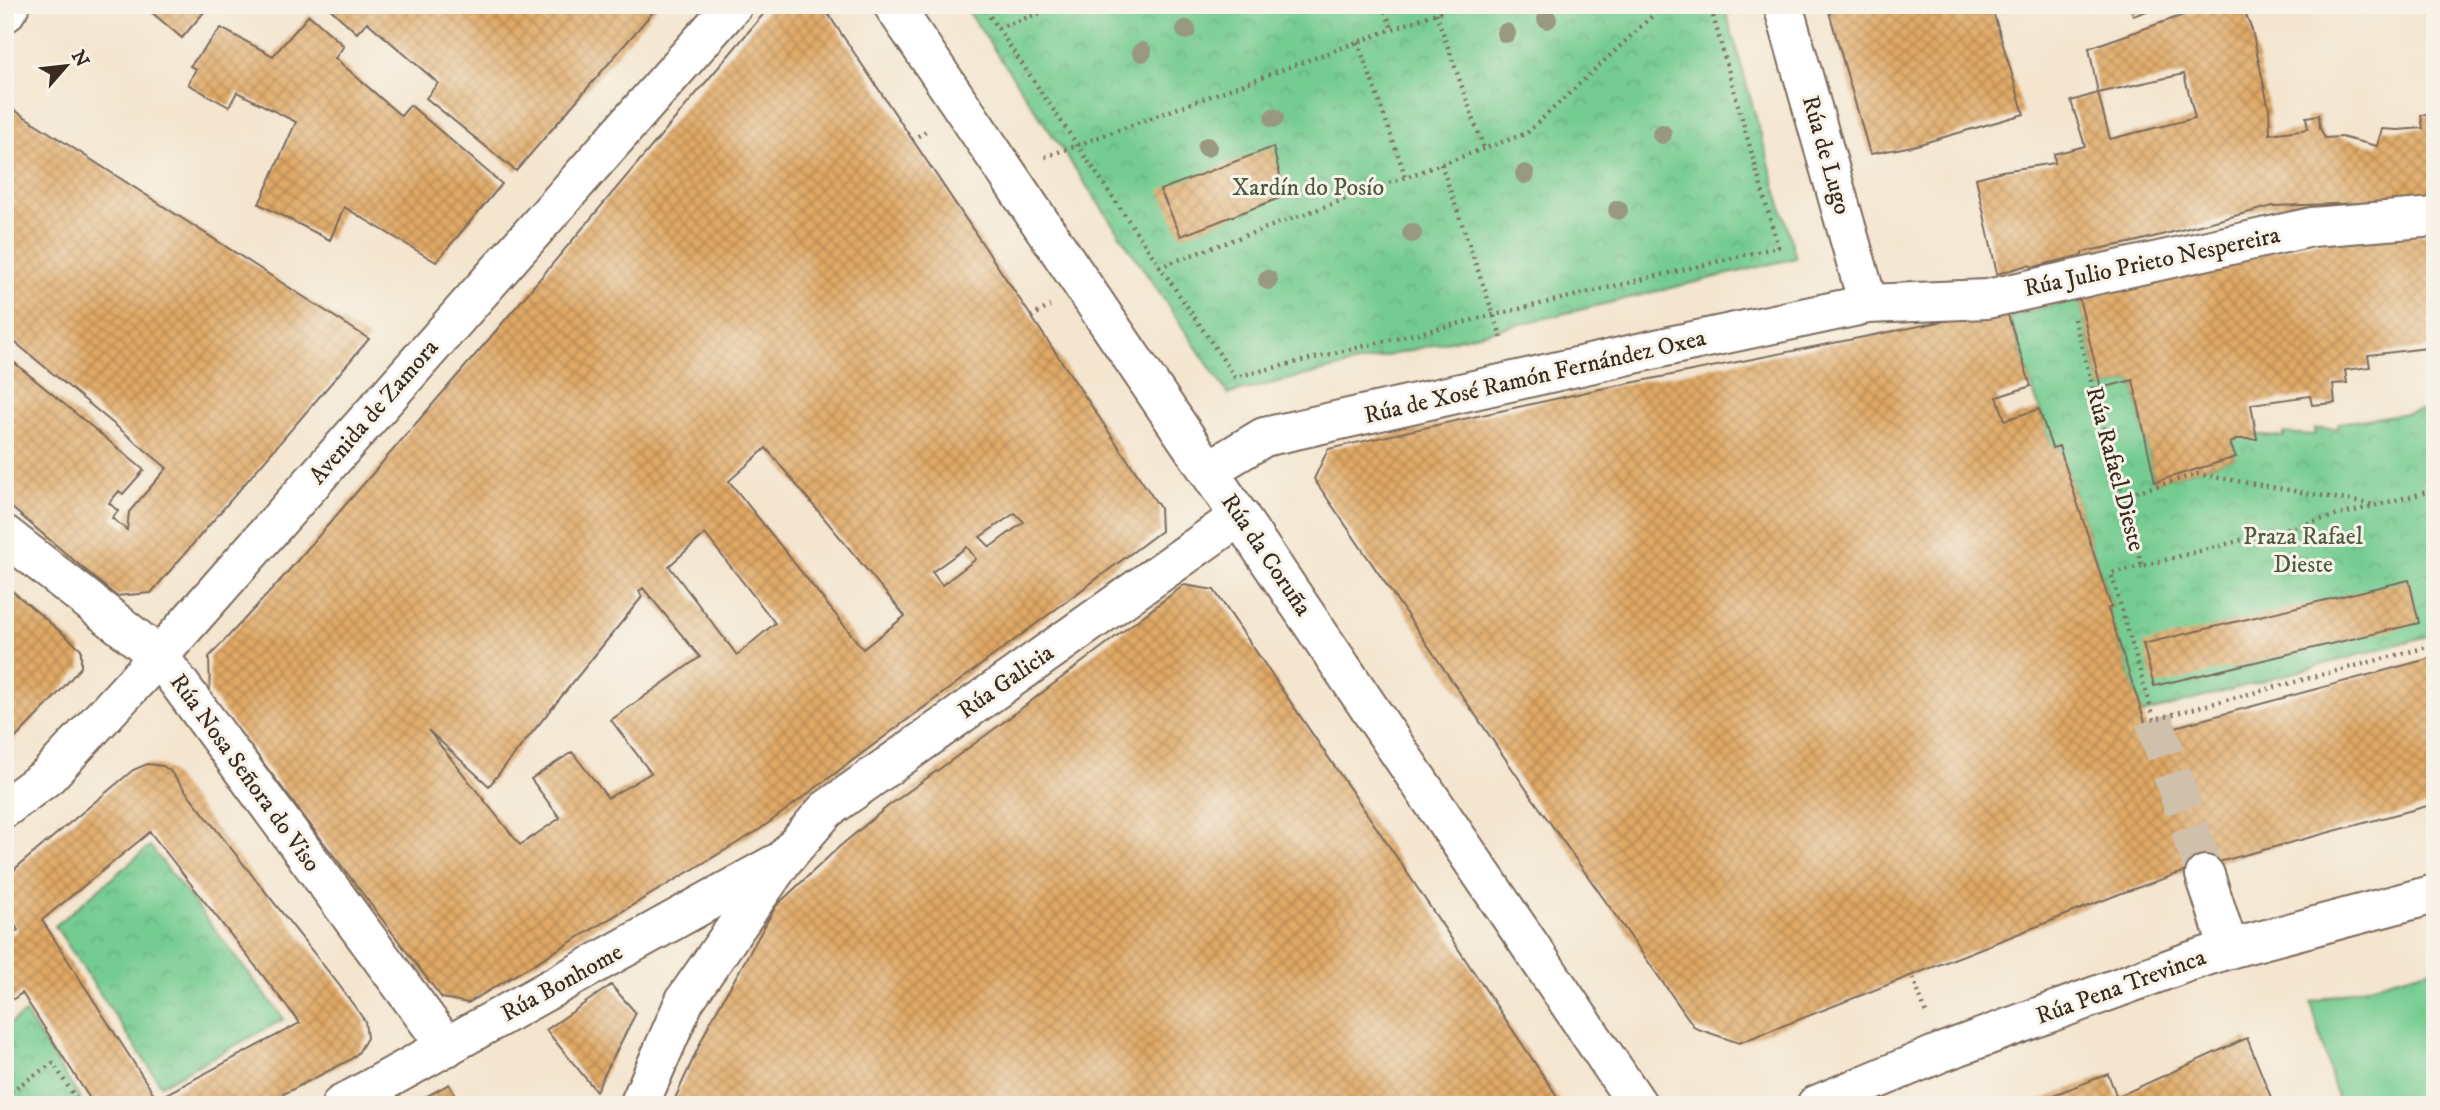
<svg xmlns="http://www.w3.org/2000/svg" width="2440" height="1110" font-family="'IM FELL DW Pica',serif">
<style>
.park{fill:url(#park-crowns);stroke:#587b58;stroke-width:2}
.pitch{fill:#74cc91;stroke:#587b58;stroke-width:2}
.building{fill:url(#building-cross-hatch);fill-rule:evenodd}
.lines{fill:none;stroke-linecap:round;stroke-linejoin:round}
.street-tunnel{stroke:#cfc0ac;stroke-width:38;stroke-dasharray:38 19;stroke-linecap:butt}
.street-casing{stroke:#7c6b5c;stroke-width:42}
.secondary-casing{stroke:#7c6b5c;stroke-width:42}
.path{stroke:#7c6b5c;stroke-width:4.5;stroke-dasharray:2 5;stroke-linecap:butt}
.street{stroke:#fff;stroke-width:38}
.secondary{stroke:#fff;stroke-width:38}
.tree{fill:#989980}
.labels{text-anchor:middle;dominant-baseline:central;stroke-width:6;stroke-linejoin:round;paint-order:stroke}
.street-label{font-size:24px;fill:#3b2a1e;stroke:#f7f3e8}
.park-label{font-size:24px;fill:#4c5b40;stroke:#f7f3e8}
</style>
<defs>
<pattern id="park-crowns" width="20" height="18" patternUnits="userSpaceOnUse" patternTransform="scale(1.75)"><rect width="20" height="18" fill="#74cc91"/><path d="M2 6a3 3 0 1 1 6 0M12 15a3 3 0 1 1 6 0" fill="none" stroke="#65af7d"/></pattern>
<pattern id="building-cross-hatch" width="8" height="8" patternUnits="userSpaceOnUse" patternTransform="scale(1.75)"><rect width="8" height="8" fill="#e0a965"/><path d="M0 0l8 8M0 8l8-8" fill="none" stroke="#b78a53"/></pattern>
</defs>
<rect width="100%" height="100%" fill="#f7f3e8"/>
<filter id="ink" filterUnits="userSpaceOnUse"><feTurbulence type="fractalNoise" baseFrequency=".0143" numOctaves="2"/><feDisplacementMap in="SourceGraphic" scale="14" xChannelSelector="R" yChannelSelector="G"/><feConvolveMatrix kernelMatrix="1 2 1 2 8 2 1 2 1" color-interpolation-filters="sRGB"/></filter>
<filter id="wash" filterUnits="userSpaceOnUse"><feTurbulence type="fractalNoise" baseFrequency=".00686" numOctaves="4" result="noise"/><feDisplacementMap in="SourceGraphic" scale="28" xChannelSelector="R" yChannelSelector="G"/><feGaussianBlur stdDeviation="1.57" result="paint"/><feColorMatrix in="noise" values="0 0 0 0 0 0 0 0 0 0 0 0 0 0 0 0 0 1.4 0 .05"/><feComposite in="paint" operator="in"/></filter>
<g filter="url(#wash)">
<rect width="100%" height="100%" fill="#f4e5cf"/>
<path class="park" d="M964,5H1724L1796,258L1228,394Z
M2079,298L2101,388L2133,380L2155,482L2235,457L2230,443C2245,431 2266,435 2284,437V433L2315,435V429L2338,428V423L2435,409V634L2142,714L2108,609L2111,606L2059,447L2052,448L2009,317Z
M150,846L284,1019L161,1085L55,926Z
M25,1013L84,1105H5V1027Z"/>
<path class="pitch" d="M2435,968V1098L2411,1105H2339L2311,1002Z"/>
<g id="blocks">
<path class="building" d="M143,5H210L182,38Z
M326,5H659L516,171L426,98L438,83L367,22L357,33Z
M771,5H822L1160,508L1161,531L759,830L468,1003L442,998L210,693L209,657L277,584L489,339ZM766,448L905,616L863,649L729,481ZM1015,513L1024,522L990,547L980,537ZM705,534L775,623L737,655L669,566ZM967,547L976,559L942,585L932,572ZM643,588L700,657L611,720L651,773L608,798L572,752L531,779L560,818L520,845L428,730L489,786L642,597L639,591Z
M1827,5H1991L2024,114L1913,146L1870,154Z
M2131,5H2160L2161,6L2133,16Z
M2212,5H2242L2252,30L2269,109L2270,134L2308,129L2306,117L2319,115L2320,128L2325,138L2341,137L2377,146L2382,129L2398,130L2423,128L2421,115L2435,114V201L2273,206L2134,242L2082,252V255L2034,267L2028,265L1997,274L1976,178L2002,171L2055,163L2054,154L2085,146L2071,101L2098,93L2110,139L2195,118L2184,74L2098,93L2089,48Z
M309,15L344,46L335,58L401,116L410,105L502,184L436,262L344,207L330,240L259,204L296,122L237,92L229,107L188,84L196,69L190,66L221,28L273,56Z
M5,104L369,339L151,593L116,596L5,502V355L144,470L123,494L119,491L109,503L118,511L112,518L127,530L129,512L167,468L5,334Z
M1273,147L1285,196L1181,236L1160,190Z
M2435,233V347L2368,355L2370,367L2345,370L2347,383L2333,384L2335,403L2312,405L2310,396L2251,404L2257,439H2235V441L2230,443L2236,457L2155,482L2133,380L2101,388L2079,298L2313,242Z
M2006,309L2031,386L1997,397L2005,420L2039,409L2052,448L2059,446L2111,607L2108,609L2149,734L2435,657V804L2192,869L2122,893L1739,1043L1695,1028L1524,786L1314,479L1328,449L1600,389Z
M2435,572V590H2434L2429,574Z
M2409,580L2419,623L2154,686L2143,644Z
M5,585L81,649V667L55,697L5,749Z
M1184,585L1214,590L1404,868L1563,1105H672L709,1024L776,906L839,847L887,807L989,733Z
M147,764L163,766L170,771L339,985L365,1021L367,1038L358,1053L350,1060L262,1105H94L22,993L5,1005V939L18,930L5,910V877L133,770ZM150,832L300,1023L157,1099L42,920Z
M611,985L636,1013L596,1091L546,1030Z
M2247,1038L2274,1105H2027L2108,1074L2117,1097Z
M449,1084L460,1105H411Z"/>
</g>
</g>
<g filter="url(#ink)">
<use href="#blocks" fill-opacity="0" stroke="#7c6b5c" stroke-width="2"/>
<g class="lines">
<path class="street-tunnel" d="M2154,719L2205,875"/>
<defs>
<path id="street" d="M1783,5L1868,304
M5,13L10,5
M1209,470L1264,437L1674,345L1868,304L1987,299L2312,227L2435,217
M5,535L159,656L447,1047
M2205,875L2229,949
M341,1105L775,864
M639,1105L685,1000L783,860L826,810L1240,516"/>
<path id="secondary" d="M893,5L1638,1105
M5,808L48,776L159,656L733,5
M1816,1105L1940,1053L2188,962L2229,949L2435,894"/>
</defs>
<use href="#street" class="street-casing"/>
<use href="#secondary" class="secondary-casing"/>
<path class="path" d="M982,5L1235,377L1778,247L1710,5
M1383,5L1392,29
M1436,13L1484,149
M998,28L1062,5
M1358,42L1406,178
M912,140L929,129
M1045,157L1458,5
M1441,164L1503,342
M1159,267L1527,133L1664,5
M1031,317L1050,306
M2074,319L2142,566L2435,490
M2123,496L2197,474L2375,505
M2142,566L2111,573L2154,719L2435,645
M1913,978L1927,1016
M5,1095L53,1063L80,1105
M5,1096L11,1105
M18,1105H29"/>
<use href="#street" class="street"/>
<use href="#secondary" class="secondary"/>
</g>
<g class="tree">
<circle cx="1547" cy="19" r="10"/>
<circle cx="1186" cy="30" r="10"/>
<circle cx="1506" cy="33" r="10"/>
<circle cx="1142" cy="52" r="10"/>
<circle cx="1274" cy="118" r="10"/>
<circle cx="1662" cy="134" r="10"/>
<circle cx="1207" cy="147" r="10"/>
<circle cx="1525" cy="174" r="10"/>
<circle cx="1618" cy="210" r="10"/>
<circle cx="1412" cy="233" r="10"/>
<circle cx="1268" cy="280" r="10"/>
</g>
</g>
<g class="labels">
<g class="street-label">
<text transform="translate(1826 155) rotate(74)">Rúa de Lugo</text>
<text transform="translate(2152 262) rotate(-12)">Rúa Julio Prieto Nespereira</text>
<text transform="translate(1535 377) rotate(-13)">Rúa de Xosé Ramón Fernández Oxea</text>
<text transform="translate(374 412) rotate(-49)">Avenida de Zamora</text>
<text transform="translate(2115 469) rotate(75)">Rúa Rafael Dieste</text>
<text transform="translate(1266 555) rotate(56)">Rúa da Coruña</text>
<text transform="translate(1006 682) rotate(-35)">Rúa Galicia</text>
<text transform="translate(245 773) rotate(54)">Rúa Nosa Señora do Viso</text>
<text transform="translate(562 983) rotate(-29)">Rúa Bonhome</text>
<text transform="translate(2121 987) rotate(-20)">Rúa Pena Trevinca</text>
</g>
<g class="park-label">
<text x="1308" y="188">Xardín do Posío</text>
<text x="2303" y="537">Praza Rafael<tspan x="2303" dy="28">Dieste</tspan></text>
</g>
</g>
<rect width="2440" height="1110" fill="none" stroke="#f7f3e8" stroke-width="28"/>
<g transform="translate(66 66) rotate(62)" stroke="#f7f3e8" stroke-width="5" paint-order="stroke">
<path d="M0-5L12 26L0 18L-12 26Z" fill="#3b2a1e"/>
<text y="-10" font-size="19" font-weight="bold" text-anchor="middle" fill="#3b2a1e">N</text>
</g>
</svg>
